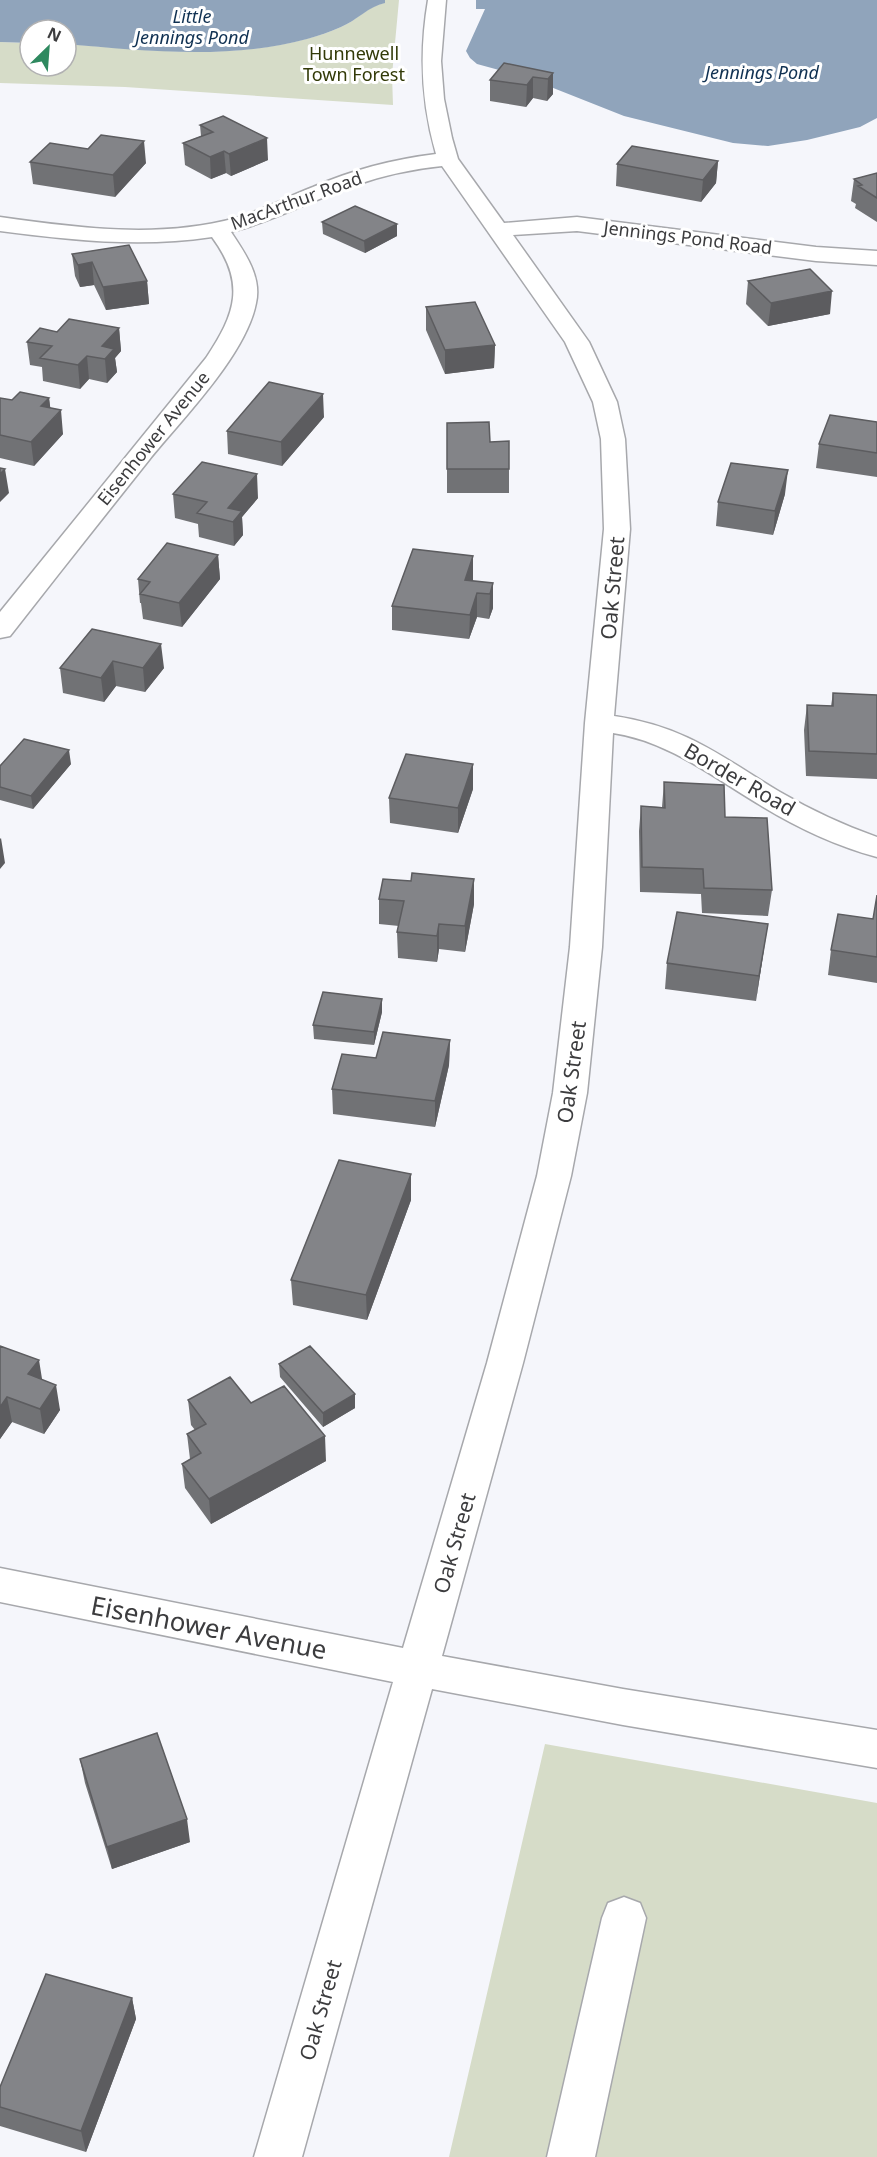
<svg xmlns="http://www.w3.org/2000/svg" width="877" height="2157" font-family="'Noto Sans',sans-serif">
<style>
.green{fill:#d6dcc8}
.water{fill:#90a4bb}
.lines{fill:none;stroke-linecap:round;stroke-linejoin:round}
.minor-casing{stroke:#a7a8ac;stroke-width:3}
.minor{fill:#fff;fill-rule:evenodd}
.wall{fill:#717275}
.shaded-wall{fill:#5c5c5f}
.building{fill:#838488;stroke:#5c5c5f;stroke-width:1.5}
.labels{text-anchor:middle;dominant-baseline:central;stroke-width:6;stroke-linejoin:round;paint-order:stroke}
.far-water-label{font-size:18px;font-style:italic;fill:#103152;stroke:#fff}
.far-park-label{font-size:18px;fill:#323a08;stroke:#fff}
.far-street-label{font-size:18px;fill:#3c3c3e;stroke:#fff}
.street-label{font-size:21px;fill:#3c3c3e;stroke:#fff}
.near-street-label{font-size:26px;fill:#3c3c3e;stroke:#fff}
</style>
<rect width="100%" height="100%" fill="#f5f6fb"/>
<path class="green" d="M385,0H399L392,75L393,105L125,87L0,83V42L30,43V66H66V44C146,50 228,60 306,39C318,36 330,32 341,27C356,21 368,6 384,3Z
M545,1744L877,1803V2157H449Z"/>
<path class="water" d="M0,0H385V3C369,6 356,21 341,27C330,32 318,36 307,39C228,60 146,51 66,44V30H30V43L0,42Z
M476,0H877V118L860,127L807,140L768,146L733,143L624,116L528,78L477,64L470,58L466,51L485,9H476Z"/>
<g class="lines">
<defs>
<path id="minor" d="M428,0H446L441,61L444,99L452,138L458,159L504,223L577,217L816,247L877,251V265L816,261L577,231L513,235L589,342L617,402L625,439L630,529L614,716C687,727 720,756 780,792C811,810 843,825 877,837V857C836,846 796,827 760,805C711,776 670,742 613,733L602,947L587,1093L571,1176L523,1363L442,1656L623,1689L877,1730V1768L623,1725L432,1689L302,2157H254L393,1682L0,1602V1568L403,1648L487,1363L537,1176L553,1093L570,947L585,723L604,529L601,439L593,402L565,342L442,166C413,169 384,175 356,185C314,199 275,221 231,232C245,253 262,277 256,303C246,355 182,419 149,460C102,519 56,577 10,636L0,638V612L206,358C236,313 246,283 212,237C140,248 71,240 0,231V217C78,228 159,239 236,218C263,210 287,197 313,187C352,170 394,159 436,154C421,102 419,53 428,0Z
M624,1897L640,1903L646,1918L595,2157H547L602,1918L608,1903Z"/>
</defs>
<use href="#minor" class="minor-casing"/>
<use href="#minor" class="minor"/>
</g>
<path class="wall" d="M553,73V94L547,101L533,98L526,107L490,101V80Z
M200,125L268,160L231,176L226,173L211,179L185,165L183,143L201,136Z
M718,161L716,183L701,202L616,186L617,164Z
M30,162L146,163L115,197L33,184Z
M877,173V222L855,208L856,204L851,201L854,179Z
M322,222L397,236L365,253L323,234Z
M72,254L147,281L149,304L106,310L94,285L80,287L75,276Z
M748,281L830,314L768,326L746,304Z
M426,307L495,345L494,368L445,374L426,330Z
M119,328L121,351L115,358L117,372L107,383L89,379L80,389L43,381L42,367L30,365L27,342L57,332Z
M0,398L12,400L49,398L50,408L63,434L34,466L0,458Z
M324,417L282,466L228,454L227,431Z
M877,422V477L816,468L819,444Z
M447,423L490,442L509,469V493H447Z
M173,494L258,498L242,517L243,535L234,546L199,537L198,524L175,518Z
M785,494L773,535L716,526L718,502Z
M218,555L220,579L182,627L143,619L141,603H140L138,579Z
M473,581L493,583V608L489,619L477,617L469,639L392,630V606Z
M92,629L164,668L145,692L116,686L104,702L63,693L60,668Z
M833,693L877,695V779L806,776L804,730L807,705L831,706Z
M71,764L33,809L0,800V766Z
M664,782L725,817L772,890L768,916L702,913L701,894L640,892L639,831L641,806L662,807Z
M473,789L458,833L390,823L389,798Z
M411,881L474,904L465,952L439,949L437,962L398,958L397,932L399,926L379,924V899Z
M877,895V983L828,975L831,950L873,919Z
M764,949L756,1001L665,989L667,963Z
M382,999V1012L374,1045L314,1039L313,1025Z
M450,1040L449,1065L435,1127L333,1114L332,1089L376,1058Z
M411,1174V1200L367,1320L293,1305L291,1280Z
M0,1346L42,1380L60,1410L44,1434L12,1422L0,1439Z
M279,1364L355,1394V1408L323,1427L280,1377Z
M188,1400L251,1403L326,1461L211,1524L185,1488L182,1464L190,1459L187,1434L195,1430L191,1425Z
M80,1759L190,1842L112,1869L85,1783Z
M132,1998L136,2019L86,2152L0,2126V2087Z"/>
<path class="shaded-wall" d="M553,73V94L547,101L548,79Z
M533,77V98L526,107L527,85Z
M267,138L268,160L231,176L229,154Z
M144,141L146,163L115,197L113,175Z
M224,151L226,173L211,179L210,157Z
M718,161L716,183L701,202L703,180Z
M397,224V236L365,253L364,241Z
M92,262L94,285L80,287L78,265Z
M147,281L149,304L106,310L103,287Z
M832,291L830,314L768,326L771,303Z
M119,328L121,351L115,358L117,372L107,383L105,359L102,346Z
M495,345L494,368L445,374V350Z
M87,356L89,379L80,389L78,365Z
M323,394L324,417L282,466L281,442Z
M49,398L52,420L61,410L63,434L34,466L31,442L41,406Z
M5,469L9,493L0,502V474Z
M788,470L785,494L773,535L775,511Z
M257,474L258,498L242,517L243,535L234,546L233,522L228,508Z
M218,555L220,579L182,627L179,603Z
M473,556V580L465,604V580Z
M493,583V608L489,619L490,594Z
M477,593V617L469,639L470,615Z
M161,644L164,668L145,692L143,668Z
M113,661L116,686L104,702L101,678Z
M69,750L71,764L33,809L31,796Z
M473,764V789L458,833V808Z
M1,838L5,863L0,869V839Z
M474,879V904L465,952V926Z
M439,924V949L437,962V936Z
M768,924L764,949L756,1001L759,976Z
M382,999V1012L374,1045V1032Z
M450,1040L449,1065L435,1127V1101Z
M411,1174V1200L367,1320L366,1295Z
M39,1360L43,1385L28,1374Z
M56,1385L60,1410L44,1434L40,1409Z
M355,1394V1408L323,1427V1413Z
M7,1397L12,1422L0,1439V1407Z
M325,1436L326,1461L211,1524L209,1499Z
M187,1819L190,1842L112,1869L107,1847Z
M132,1998L136,2019L86,2152L81,2131Z"/>
<path class="building" d="M504,63L553,73L548,79L533,77L527,85L490,80Z
M223,116L267,138L229,154L224,151L210,157L183,143L213,132L200,125Z
M101,135L144,141L113,175L30,162L50,143L88,149Z
M632,146L718,161L703,180L617,164Z
M877,173V198L858,186L862,185L854,179Z
M355,206L397,224L364,241L322,222Z
M129,245L147,281L103,287L92,262L78,265L72,254Z
M810,269L832,291L771,303L748,281Z
M475,302L495,345L445,350L426,307Z
M69,319L119,328L102,346L114,349L105,359L87,356L78,365L40,358L52,346L27,342L40,328L57,332Z
M269,382L323,394L281,442L227,431Z
M20,392L49,398L41,406L61,410L31,442L0,435V398L12,400Z
M830,415L877,422V453L819,444Z
M489,422L490,442L509,441V469H447V423Z
M202,462L257,474L228,508L242,511L233,522L197,513L207,502L173,494Z
M731,463L788,470L775,511L718,502Z
M0,468L5,469L0,474Z
M167,543L218,555L179,603L140,594L150,582L138,579Z
M413,549L473,556L465,580L493,583L490,594L477,593L470,615L392,606Z
M92,629L161,644L143,668L113,661L101,678L60,668Z
M833,693L877,695V754L809,751L807,705L833,706Z
M24,739L69,750L31,796L0,787V766Z
M406,754L473,764L458,808L389,798Z
M664,782L724,785L725,817L767,818L772,890L704,888L703,869L642,867L641,806L665,808Z
M412,873L474,879L465,926L439,924L437,936L397,932L404,901L379,899L383,879L411,881Z
M877,895V957L831,950L838,914L873,919Z
M677,912L768,924L759,976L667,963Z
M323,992L382,999L374,1032L313,1025Z
M383,1032L450,1040L435,1101L332,1089L342,1054L376,1058Z
M339,1160L411,1174L366,1295L291,1280Z
M0,1346L39,1360L28,1374L56,1385L40,1409L7,1397L0,1407Z
M310,1346L355,1394L323,1413L279,1364Z
M230,1377L251,1403L284,1386L325,1436L209,1499L182,1464L201,1453L187,1434L206,1424L188,1400Z
M157,1733L187,1819L107,1847L80,1759Z
M46,1974L132,1998L81,2131L0,2107V2087Z"/>
<g class="labels">
<g class="far-water-label">
<text x="192" y="16">Little<tspan x="192" dy="21">Jennings Pond</tspan></text>
<text x="762" y="72">Jennings Pond</text>
</g>
<g class="far-park-label">
<text x="354" y="53">Hunnewell<tspan x="354" dy="21">Town Forest</tspan></text>
</g>
<g class="far-street-label">
<text transform="translate(296 200) rotate(-20)">MacArthur Road</text>
<text transform="translate(688 237) rotate(7)">Jennings Pond Road</text>
<text transform="translate(153 438) rotate(-51)">Eisenhower Avenue</text>
</g>
<g class="street-label">
<text transform="translate(612 588) rotate(-85)">Oak Street</text>
<text transform="translate(740 779) rotate(30)">Border Road</text>
<text transform="translate(571 1072) rotate(-82)">Oak Street</text>
<text transform="translate(454 1543) rotate(-74)">Oak Street</text>
<text transform="translate(320 2010) rotate(-74)">Oak Street</text>
</g>
<g class="near-street-label">
<text transform="translate(209 1627) rotate(11)">Eisenhower Avenue</text>
</g>
</g>
<g transform="translate(48 48) rotate(25)"><circle r="28" fill="#ffffff" stroke="#b1b1b2" stroke-width="1.5"/>
<path d="M0-4.5L10 22L0 15L-10 22Z" fill="#2e895f"/>
<text y="-9" font-size="16" font-weight="bold" text-anchor="middle" fill="#3c3c3e">N</text>
</g>
</svg>
